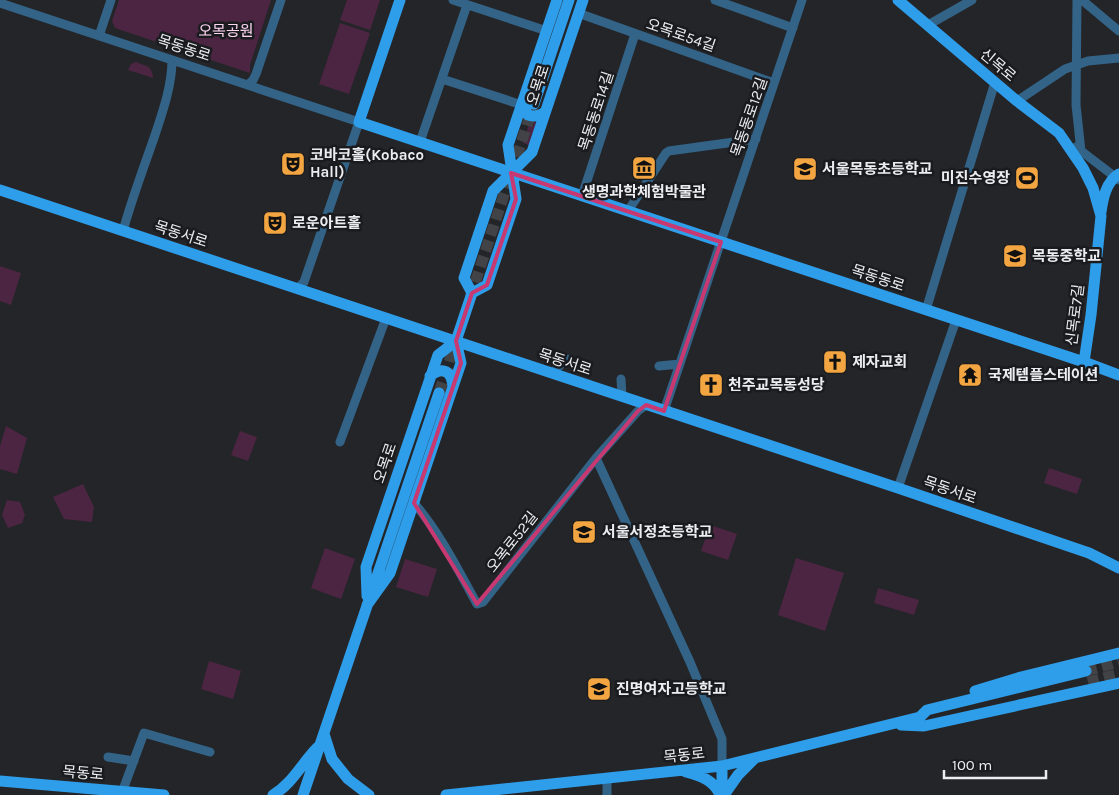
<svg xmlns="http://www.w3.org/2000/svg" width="1119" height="795" font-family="Karla,'Noto Sans KR',sans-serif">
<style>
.green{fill:#4b2542}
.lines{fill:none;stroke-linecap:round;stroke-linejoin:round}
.major-tunnel{stroke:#424346;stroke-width:11;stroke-dasharray:11 5.5;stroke-linecap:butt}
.minor{stroke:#336387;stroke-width:9}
.major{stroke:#2f9eea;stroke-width:11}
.marked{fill:none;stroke:#c83871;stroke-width:4;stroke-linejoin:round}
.labels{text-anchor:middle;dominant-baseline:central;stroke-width:5;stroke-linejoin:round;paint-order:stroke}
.park-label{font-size:15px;fill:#fdd5f1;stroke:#1a1b1f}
.street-label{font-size:15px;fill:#ecedf0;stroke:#1a1b1f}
.poi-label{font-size:15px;font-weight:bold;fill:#ecedf0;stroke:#1a1b1f;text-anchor:start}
</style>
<rect width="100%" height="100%" fill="#242528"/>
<path class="green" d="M119,0H271L250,65V73L115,28L112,21Z
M347,0H380L370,30L340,20Z
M340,23L370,33L349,94L319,84Z
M136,62L149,67L152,72L153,78L128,70L131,64Z
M530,121L540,123L532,146L523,143Z
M0,266L21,273L11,305L0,301Z
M6,426L27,438L17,474L0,469V446Z
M240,431L257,437L248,461L231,455Z
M1049,468L1082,479L1077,494L1044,483Z
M83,484L94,507L92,522L64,519L53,497Z
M7,500L20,502L25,515L22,523L8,528L2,515Z
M710,525L737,534L728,560L701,551Z
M325,548L355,559L341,599L311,588Z
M796,558L844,573L825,631L778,615Z
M405,559L437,569L428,597L396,587Z
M878,588L919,600L914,615L874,603Z
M209,661L241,671L233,699L201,689Z"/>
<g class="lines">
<path class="major-tunnel" d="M470,298L533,107
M439,393L457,337
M1086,671L1119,662
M1088,682L1119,674"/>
<path class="minor" d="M453,0L547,31
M715,0L793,28
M1077,0L1076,105L1081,151
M1082,0L1119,31
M0,3L359,122L304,282L297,289
M578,13L774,83
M928,25L972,0
M99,36L111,0
M442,79L522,105
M248,85L253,80L256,74L281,0
M1017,101L1065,69L1088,61L1119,58
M420,142L467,5
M1076,147L1119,180
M582,196L635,34
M628,211L666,153L669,151L756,139
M123,231C132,198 144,167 155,135C163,111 172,85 172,60
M926,310L995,82
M659,366L680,364
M552,373L567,359
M621,379L622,397
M664,411L802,0
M340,442L386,318
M596,458L690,662L722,739V766
M898,488L956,320
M414,503C440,533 458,570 477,604L483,602L596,458L638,411L646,405
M108,757L134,761
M121,795L144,733L210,752
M607,795V778"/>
<path class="major" d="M400,0L359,122L1084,362L1119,375
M898,0L1017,101L1059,133L1083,168L1093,188L1101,216L1091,315L1084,362
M523,101L524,107L528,115C535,117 539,116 545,112
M534,104L569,0
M0,190L898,488L1089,553L1119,568
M1101,212C1103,198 1106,182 1119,174
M472,293L464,278L493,191L532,152L583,0
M430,376C443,366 452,371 453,387
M367,596L366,567L438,355L456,341
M367,605L390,573L461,363L456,341L472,293L487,285L516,199L508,145L557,0
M975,691L1021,677L1119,653
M901,725L924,726L1119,683
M324,734L332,759L348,779L369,795
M686,772C701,776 714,780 720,795
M0,781L164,795
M273,795C292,784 302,763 318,747
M303,795L439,393
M446,795L722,766L920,717L927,710L1086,671
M722,795V766
M724,795L738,775L755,758"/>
</g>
<path class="marked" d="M511,173L721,242L664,411L646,405L638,411L477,604L414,503L461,363L456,341L472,293L487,285L516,199Z"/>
<defs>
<symbol id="theatre-square" viewBox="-11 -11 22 22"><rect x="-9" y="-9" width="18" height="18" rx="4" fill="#f2a541" stroke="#1a1b1f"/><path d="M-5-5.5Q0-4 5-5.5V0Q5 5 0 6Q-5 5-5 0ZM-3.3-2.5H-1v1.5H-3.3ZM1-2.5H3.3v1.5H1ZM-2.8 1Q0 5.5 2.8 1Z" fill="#111"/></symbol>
<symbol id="museum-square" viewBox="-11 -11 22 22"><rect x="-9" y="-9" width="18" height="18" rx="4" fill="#f2a541" stroke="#1a1b1f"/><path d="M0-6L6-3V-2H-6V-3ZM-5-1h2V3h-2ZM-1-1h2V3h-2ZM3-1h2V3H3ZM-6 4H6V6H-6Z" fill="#111"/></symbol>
<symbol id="school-square" viewBox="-11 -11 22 22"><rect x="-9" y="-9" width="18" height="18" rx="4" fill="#f2a541" stroke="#1a1b1f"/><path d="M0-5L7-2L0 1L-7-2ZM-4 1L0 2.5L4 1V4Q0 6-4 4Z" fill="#111"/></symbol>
<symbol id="stadium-square" viewBox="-11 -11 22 22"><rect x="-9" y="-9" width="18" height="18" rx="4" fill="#f2a541" stroke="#1a1b1f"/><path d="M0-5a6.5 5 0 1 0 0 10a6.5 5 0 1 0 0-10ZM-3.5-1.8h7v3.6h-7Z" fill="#111"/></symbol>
<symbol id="church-square" viewBox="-11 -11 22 22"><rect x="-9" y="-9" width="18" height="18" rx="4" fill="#f2a541" stroke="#1a1b1f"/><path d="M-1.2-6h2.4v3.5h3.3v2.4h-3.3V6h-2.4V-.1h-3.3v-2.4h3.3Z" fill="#111"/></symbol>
<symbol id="temple-square" viewBox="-11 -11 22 22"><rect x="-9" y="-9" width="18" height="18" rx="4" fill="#f2a541" stroke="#1a1b1f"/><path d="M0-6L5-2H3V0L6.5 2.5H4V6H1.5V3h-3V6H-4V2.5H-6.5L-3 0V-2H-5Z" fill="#111"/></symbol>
</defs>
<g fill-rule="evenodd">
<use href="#theatre-square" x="279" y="150" width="28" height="28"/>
<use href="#museum-square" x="630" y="154" width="28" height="28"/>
<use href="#school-square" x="791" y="155" width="28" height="28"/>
<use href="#stadium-square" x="1013" y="164" width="28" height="28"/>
<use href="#theatre-square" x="261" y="209" width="28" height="28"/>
<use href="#school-square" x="1001" y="242" width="28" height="28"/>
<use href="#church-square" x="821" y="348" width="28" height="28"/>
<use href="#temple-square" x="956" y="361" width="28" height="28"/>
<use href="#church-square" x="697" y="371" width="28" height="28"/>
<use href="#school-square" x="570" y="518" width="28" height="28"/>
<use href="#school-square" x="585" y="675" width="28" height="28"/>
</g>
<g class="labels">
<g class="park-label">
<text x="226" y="31">오목공원</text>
</g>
<g class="street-label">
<text transform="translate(681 35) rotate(19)">오목로54길</text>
<text transform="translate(184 48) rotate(18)">목동동로</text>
<text transform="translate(998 65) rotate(40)">신목로</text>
<text transform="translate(538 85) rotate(-72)">오목로</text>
<text transform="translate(596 111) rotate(-72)">목동동로14길</text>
<text transform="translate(749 117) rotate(-71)">목동동로12길</text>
<text transform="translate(181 234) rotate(18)">목동서로</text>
<text transform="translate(878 278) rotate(18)">목동동로</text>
<text transform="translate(1075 315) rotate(-83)">신목로7길</text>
<text transform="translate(565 362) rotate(18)">목동서로</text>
<text transform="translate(385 463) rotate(-71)">오목로</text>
<text transform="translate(950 490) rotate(19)">목동서로</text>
<text transform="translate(512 542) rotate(-52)">오목로52길</text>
<text transform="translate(684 755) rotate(-6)">목동로</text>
<text transform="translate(83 773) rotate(5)">목동로</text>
</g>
<g class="poi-label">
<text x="310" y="155">코바코홀(Kobaco<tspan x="310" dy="17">Hall)</tspan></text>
<text x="822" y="169">서울목동초등학교</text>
<text x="1010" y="178" text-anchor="end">미진수영장</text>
<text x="644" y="192" text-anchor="middle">생명과학체험박물관</text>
<text x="292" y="223">로운아트홀</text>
<text x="1032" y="256">목동중학교</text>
<text x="852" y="362">제자교회</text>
<text x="988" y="375">국제템플스테이션</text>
<text x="728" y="385">천주교목동성당</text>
<text x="602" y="532">서울서정초등학교</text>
<text x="616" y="689">진명여자고등학교</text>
</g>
</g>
<path d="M944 770v8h102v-8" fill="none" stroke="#ecedf0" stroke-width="2.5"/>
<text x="952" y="770" font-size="15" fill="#ecedf0" stroke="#1a1b1f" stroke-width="4" paint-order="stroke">100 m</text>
</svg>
